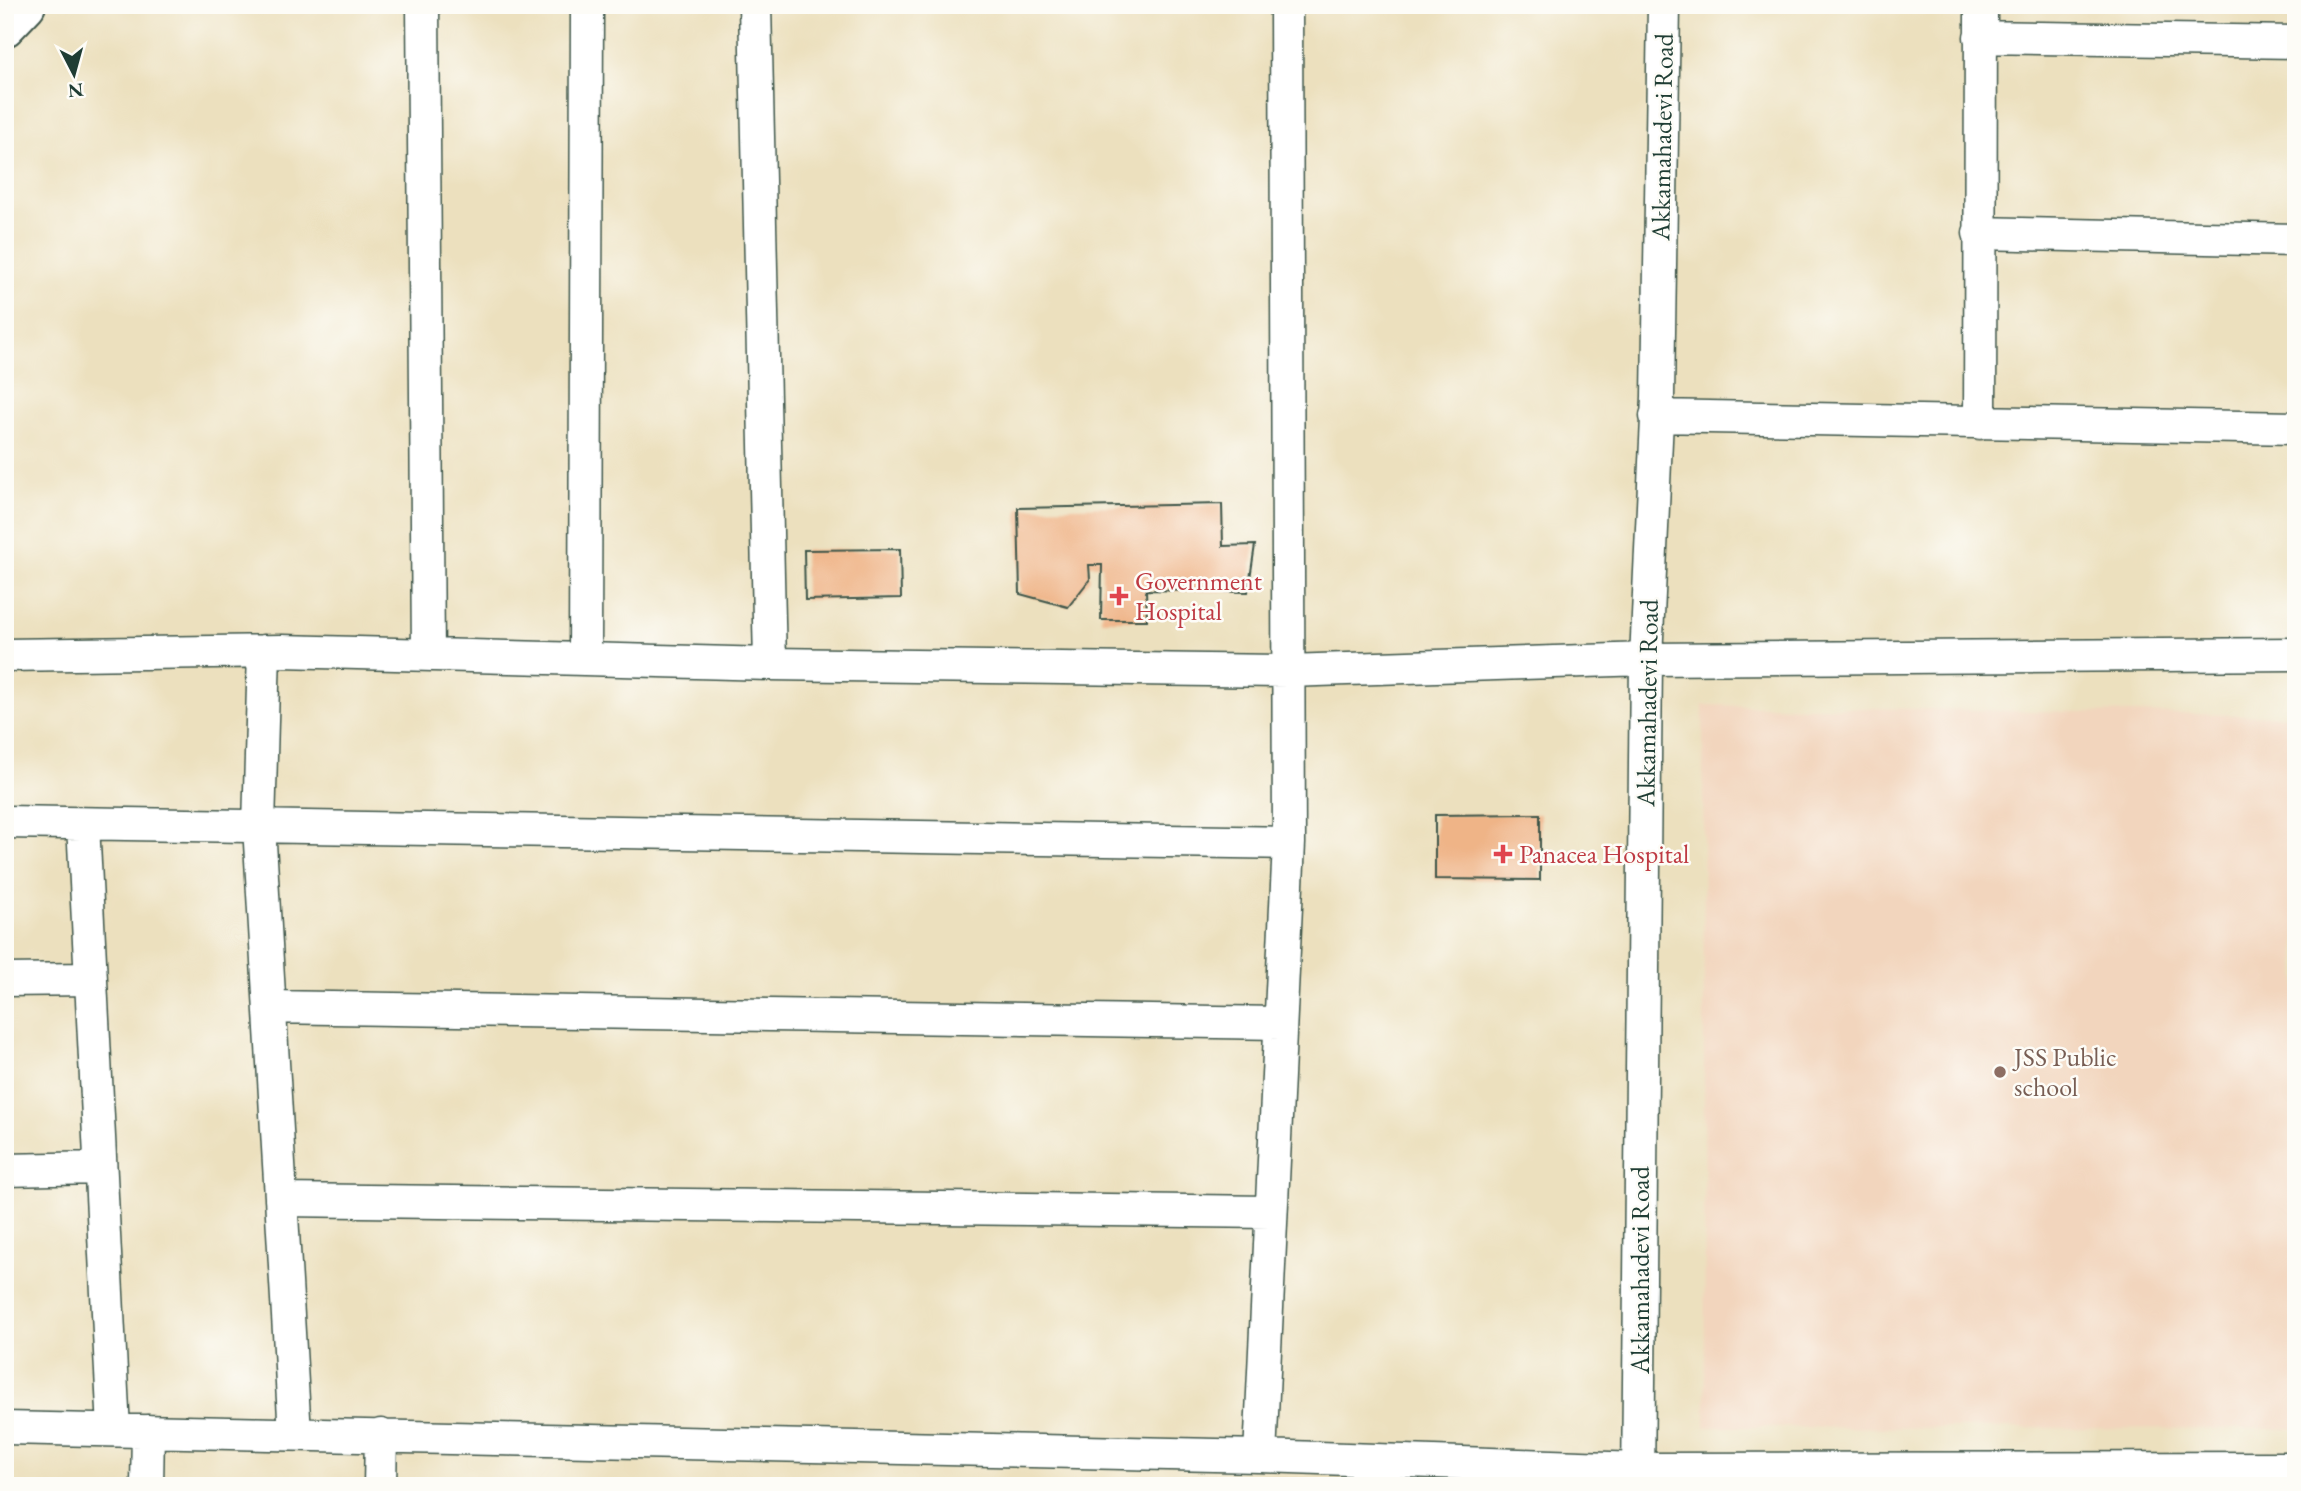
<svg xmlns="http://www.w3.org/2000/svg" width="2301" height="1491" font-family="'EB Garamond',serif">
<style>
.built{fill:#f2d5bd}
.building{fill:#efb487}
.lines{fill:none;stroke-linecap:round;stroke-linejoin:round}
.minor-casing{stroke:#3e5549;stroke-width:35}
.tertiary-casing{stroke:#3e5549;stroke-width:42}
.minor{stroke:#fff;stroke-width:32}
.tertiary{stroke:#fff;stroke-width:38}
.health-dot{fill:#e0444e;stroke:#fdfcf7;stroke-width:2.5}
.education-dot{fill:#8d6e63;stroke:#fdfcf7;stroke-width:2.5}
.labels{text-anchor:middle;dominant-baseline:central;stroke-width:5;stroke-linejoin:round;paint-order:stroke}
.street-label{font-size:26px;fill:#1f3d34;stroke:#fdfcf7}
.health-label{font-size:26px;fill:#be3a42;stroke:#fdfcf7;text-anchor:start}
.education-label{font-size:26px;fill:#785e54;stroke:#fdfcf7;text-anchor:start}
</style>
<rect width="100%" height="100%" fill="#fdfcf7"/>
<filter id="ink" filterUnits="userSpaceOnUse"><feTurbulence type="fractalNoise" baseFrequency=".0143" numOctaves="2"/><feDisplacementMap in="SourceGraphic" scale="14" xChannelSelector="R" yChannelSelector="G"/><feConvolveMatrix kernelMatrix="1 2 1 2 8 2 1 2 1" color-interpolation-filters="sRGB"/></filter>
<filter id="wash" filterUnits="userSpaceOnUse"><feTurbulence type="fractalNoise" baseFrequency=".00686" numOctaves="4" result="noise"/><feDisplacementMap in="SourceGraphic" scale="28" xChannelSelector="R" yChannelSelector="G"/><feGaussianBlur stdDeviation="1.57" result="paint"/><feColorMatrix in="noise" values="0 0 0 0 0 0 0 0 0 0 0 0 0 0 0 0 0 1.4 0 .05"/><feComposite in="paint" operator="in"/></filter>
<g filter="url(#wash)">
<rect width="100%" height="100%" fill="#ece0be"/>
<path class="built" d="M1703,705L2296,716V1429L1705,1427Z"/>
<g id="blocks">
<path class="building" d="M1222,504L1223,546L1255,545L1248,592L1146,590L1147,620H1101L1102,565H1089L1090,579L1068,607L1020,594L1018,508Z
M900,549L901,598L805,600L804,550Z
M1540,814V880L1435,879V815Z"/>
</g>
</g>
<g filter="url(#ink)">
<use href="#blocks" fill-opacity="0" stroke="#3e5549" stroke-width="2"/>
<g class="lines">
<defs>
<path id="minor" d="M423,5L428,655
M755,5L770,664
M1980,37L2296,42
M1979,233L2296,240
M1656,416L2296,428
M1980,423L1981,5
M264,651L259,826L295,1434
M5,655L282,651L770,664L1288,671L1646,659L2296,654
M585,659L587,5
M5,822L1289,843
M83,824L114,1430
M5,980L91,979
M270,1007L1280,1023
M5,1170L100,1168
M281,1200L1270,1212
M5,1428L1260,1456L1639,1469L2296,1468
M1260,1456L1289,843L1286,5
M147,1486L148,1431
M380,1486L381,1435
M1638,1486L1646,659L1658,397L1664,5"/>
<path id="tertiary" d="M5,27L26,5"/>
</defs>
<use href="#minor" class="minor-casing"/>
<use href="#tertiary" class="tertiary-casing"/>
<use href="#minor" class="minor"/>
<use href="#tertiary" class="tertiary"/>
</g>
</g>
<g class="health-dot">
<path d="M1115.5 585.5h7v7h7v7h-7v7h-7v-7h-7v-7h7z"/>
<path d="M1499.5 843.5h7v7h7v7h-7v7h-7v-7h-7v-7h7z"/>
</g>
<circle class="education-dot" cx="2000" cy="1072" r="7"/>
<g class="labels">
<g class="street-label">
<text transform="translate(1662 137) rotate(-89)">Akkamahadevi Road</text>
<text transform="translate(1647 703) rotate(-89)">Akkamahadevi Road</text>
<text transform="translate(1640 1270) rotate(-90)">Akkamahadevi Road</text>
</g>
<g class="health-label">
<text x="1135" y="581">Government<tspan x="1135" dy="30">Hospital</tspan></text>
<text x="1519" y="854">Panacea Hospital</text>
</g>
<g class="education-label">
<text x="2014" y="1057">JSS Public<tspan x="2014" dy="30">school</tspan></text>
</g>
</g>
<rect width="2301" height="1491" fill="none" stroke="#fdfcf7" stroke-width="28"/>
<g transform="translate(74 74) rotate(174)" stroke="#fdfcf7" stroke-width="5" paint-order="stroke">
<path d="M0-5L12 26L0 18L-12 26Z" fill="#1f3d34"/>
<text y="-10" font-size="19" font-weight="bold" text-anchor="middle" fill="#1f3d34">N</text>
</g>
</svg>
